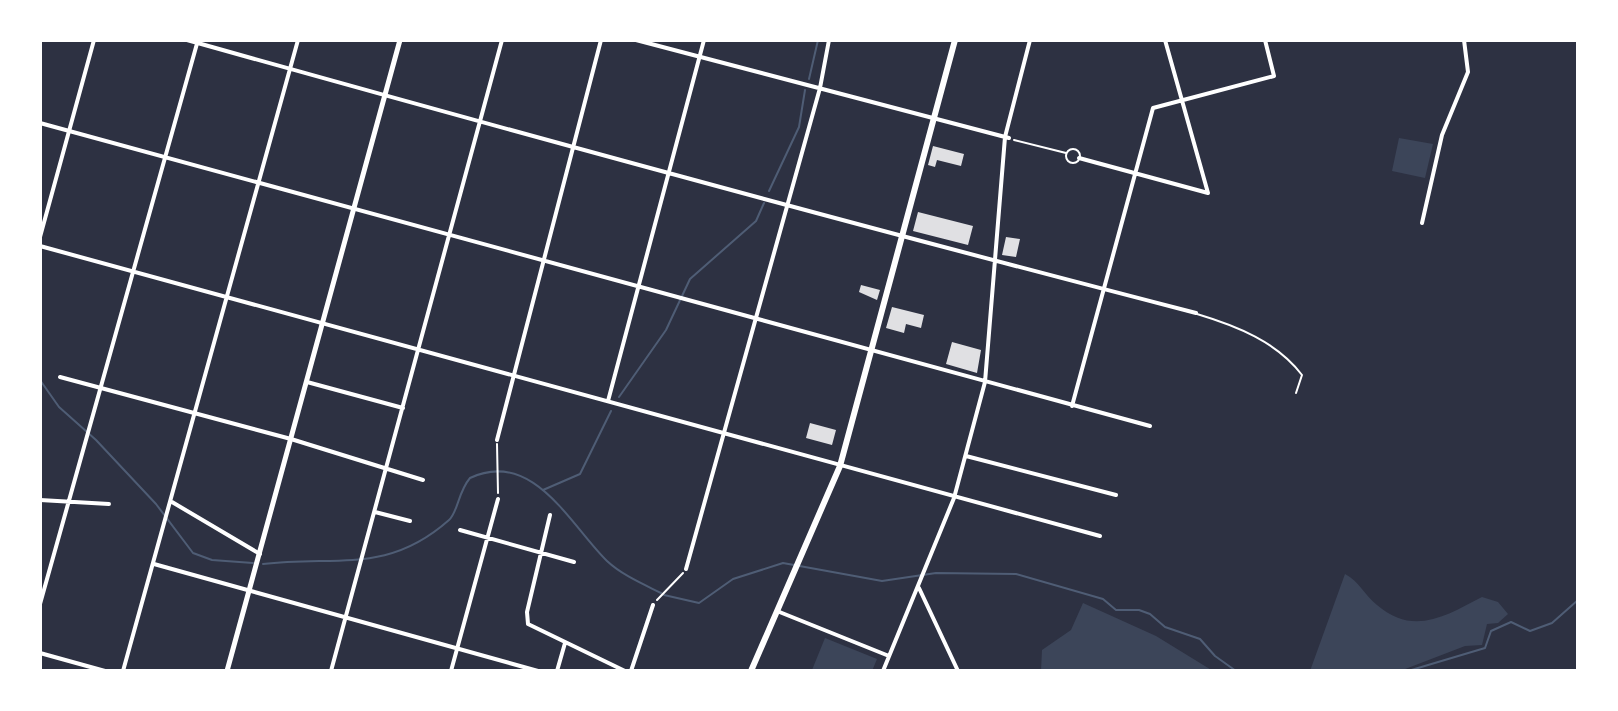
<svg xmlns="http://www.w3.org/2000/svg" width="1618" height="711" font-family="'IBM Plex Sans',sans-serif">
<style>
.green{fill:#3c4559}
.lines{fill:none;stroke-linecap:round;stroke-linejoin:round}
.stream{stroke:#4f5d75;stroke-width:2}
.building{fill:#e0e0e3}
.path{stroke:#fff;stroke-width:2}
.service{stroke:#fff;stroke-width:2}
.minor{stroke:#fff;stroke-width:4}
.tertiary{stroke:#fff;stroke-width:5}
.secondary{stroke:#fff;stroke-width:6}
</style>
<rect width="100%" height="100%" fill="#2d3142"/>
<path class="green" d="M1399,138L1433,144L1425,178L1392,171Z
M1345,574C1359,581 1365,596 1377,605C1414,637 1447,615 1482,597L1498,602L1508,614L1498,623L1487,624L1482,645L1465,646L1400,671H1310Z
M1083,603L1156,636L1213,671H1041L1042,650L1071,630Z
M825,638L877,659L872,671L812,670Z"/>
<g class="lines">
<path class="stream" d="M809,79L818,40
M769,191L799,127L805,90
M40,380L59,407L96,440L156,504L193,553L212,560L253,563
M619,397L666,330L690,279L756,221L764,203
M543,490L580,474L611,411
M263,564C336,555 387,575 449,520C458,512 458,492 470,478C533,448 571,526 607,561C622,575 643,584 661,593
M664,595L699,603L733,579L783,563L882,581L936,573L1016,574L1103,599L1116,610H1139L1150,614L1165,627L1200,639L1215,656L1236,671
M1408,671L1485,648L1491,631L1511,622L1530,631L1552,623L1578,600"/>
</g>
<path class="building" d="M933,146L964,154L961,166L937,160L935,167L928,165Z
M918,212L973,226L968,245L913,231Z
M1006,237L1020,239L1016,257L1002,255Z
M861,285L880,290L877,300L859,292Z
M892,307L924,315L921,328L906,324L904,333L886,328Z
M952,342L981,350L977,373L946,364Z
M810,423L836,430L832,445L806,438Z"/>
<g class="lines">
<path class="path" d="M1014,140L1066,153
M1066 156a7 7 0 1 1 14 0a7 7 0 1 1-14 0Z
M497,444L498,493
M657,600L683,573"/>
<path class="service" d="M1197,314C1237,326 1277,342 1302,375L1296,393"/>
<path class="minor" d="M187,40C522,134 859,226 1196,313
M636,40L1009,138
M40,123L1150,426
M1079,158L1208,193L1165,40
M1422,223L1442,135L1468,72L1464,40
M40,237L94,40
M40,246L1100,536
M60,377L291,439L423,480
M307,382L403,408
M608,401L704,40
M1072,406L1153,108L1274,76L1265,40
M497,440L601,40
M966,456L1116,495
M40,500L109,504
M172,502L260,554
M375,512L410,521
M550,515L527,612L528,624L625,671
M460,530L574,562
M154,564L538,671
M686,569L820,88L829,40
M919,588L958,671
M40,604L198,40
M777,611L889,656
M40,653L105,671
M123,671L298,40
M331,671L502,40
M451,671L498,499
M557,671L565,643
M631,671L653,605
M883,671L954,498L985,382L1005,137L1030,40"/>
<path class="tertiary" d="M227,671L400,40"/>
<path class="secondary" d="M751,671L840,466L955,40"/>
</g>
<rect width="1618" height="711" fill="none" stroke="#ffffff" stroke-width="84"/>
</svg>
